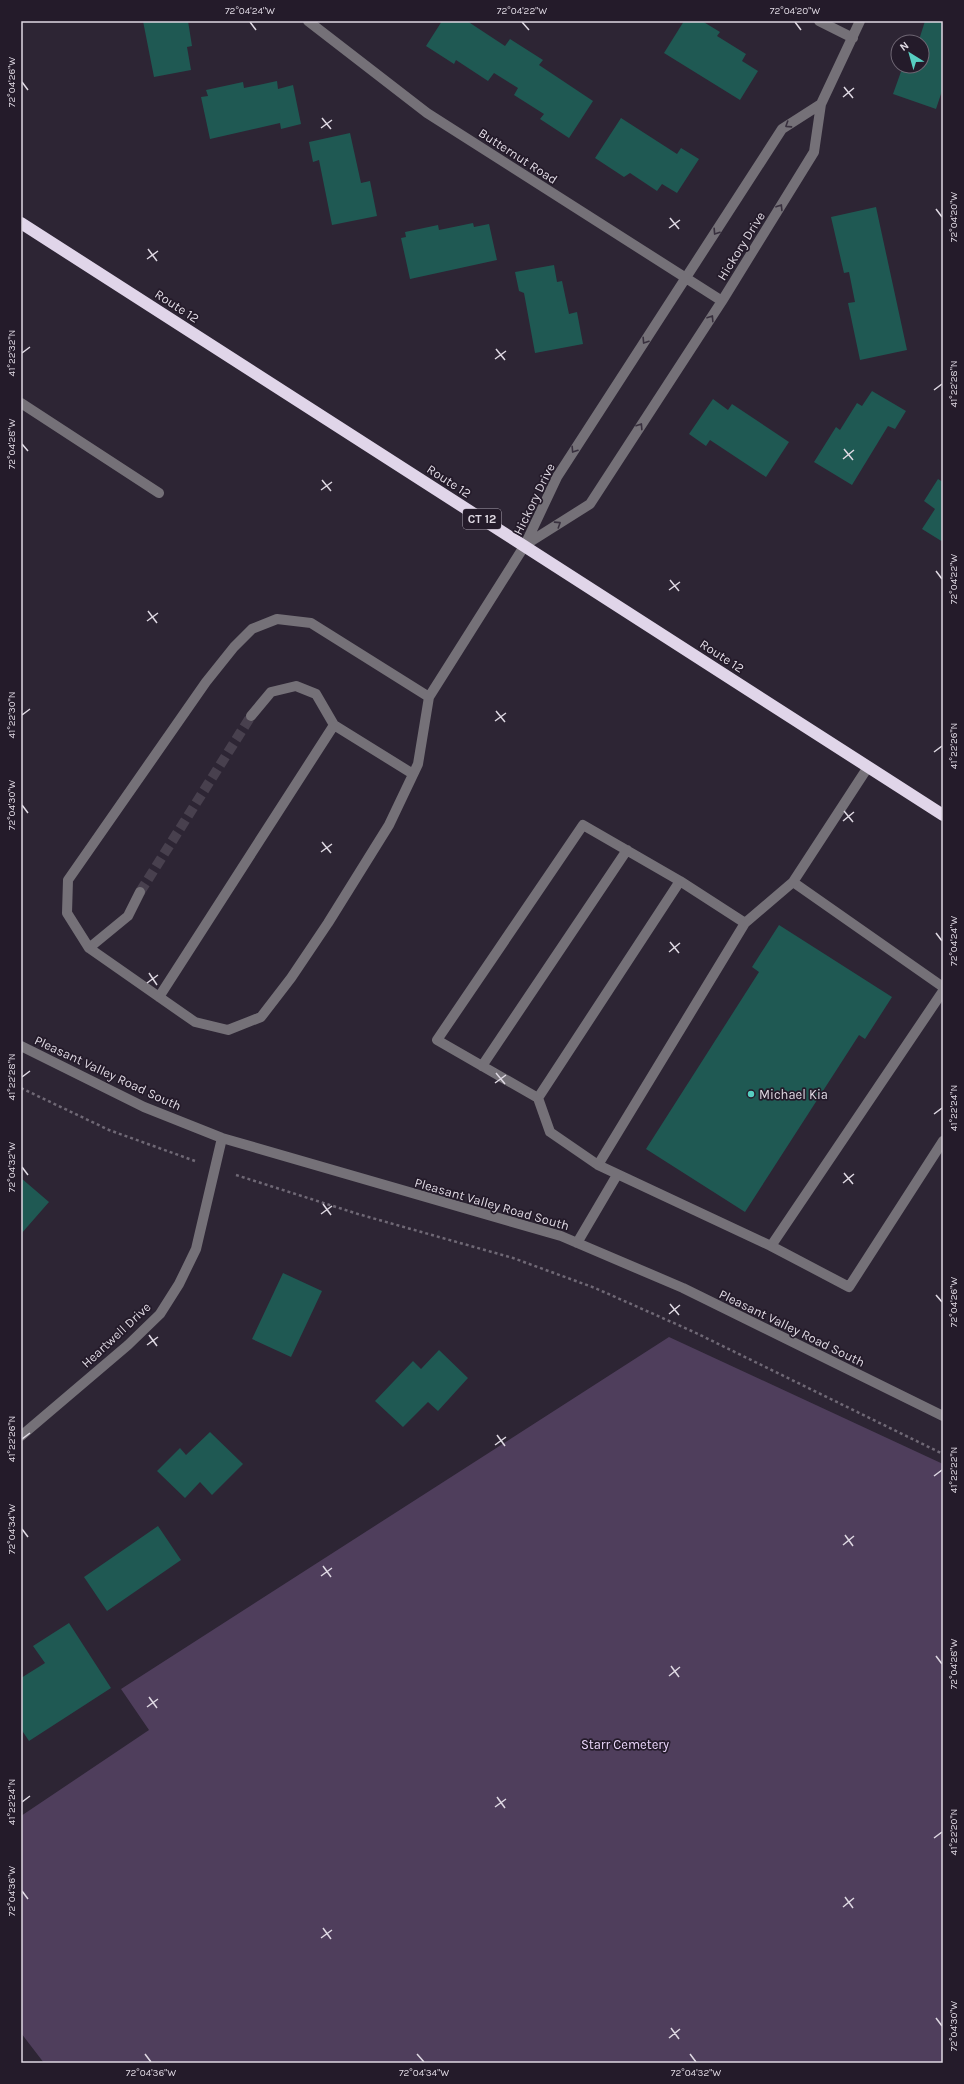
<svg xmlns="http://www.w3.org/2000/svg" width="964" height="2084" font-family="Karla,sans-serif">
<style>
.green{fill:#4f3e5c}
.building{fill:#1f5953}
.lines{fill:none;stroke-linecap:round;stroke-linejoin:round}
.minor-tunnel{stroke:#48404e;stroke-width:10;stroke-dasharray:10 5;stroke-linecap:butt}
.path{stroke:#6f6875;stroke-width:2.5;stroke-dasharray:3 3;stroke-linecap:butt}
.minor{stroke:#757178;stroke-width:10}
.highway{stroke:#e0d5e9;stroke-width:12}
.oneway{stroke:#38303e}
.ticks{fill:none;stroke:#dfd9e3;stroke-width:1.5}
.poi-dot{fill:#57cec1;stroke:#241b2a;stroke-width:1.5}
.labels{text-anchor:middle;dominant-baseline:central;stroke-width:3.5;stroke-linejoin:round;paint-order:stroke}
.shield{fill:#241b2a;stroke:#a7a0ac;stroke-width:1}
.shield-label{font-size:12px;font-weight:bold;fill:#dfd9e3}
.street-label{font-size:13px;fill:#dfd9e3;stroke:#241b2a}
.poi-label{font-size:13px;fill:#dfd9e3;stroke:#241b2a;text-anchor:start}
.park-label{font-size:13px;fill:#ebd6fb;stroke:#241b2a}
.neatline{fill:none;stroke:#dfd9e3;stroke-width:1.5}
.ticks-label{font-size:10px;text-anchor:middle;fill:#dfd9e3}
</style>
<rect width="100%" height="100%" fill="#2d2534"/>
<path class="green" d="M669,1337L943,1464V2063H44L21,2033V1816L149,1730L121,1689Z"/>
<path class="building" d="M143,21H188L192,46L187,47L191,70L154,77Z
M442,21H467L505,46L510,39L543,60L539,65L593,101L569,138L540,119L544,114L514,95L518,88L494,73L488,81L456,60L454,64L426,46Z
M684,21H702L720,32L717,36L746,54L742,61L758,71L740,100L664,53Z
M925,21H943V88L936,109L893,94L903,66H922V42H911L913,37L919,40Z
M277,81L278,89L293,85L301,124L281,129L280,123L210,139L201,97L208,96L206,90L243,82L244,88Z
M621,118L677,154L681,148L699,159L677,193L662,184L657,191L630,173L624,177L595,158Z
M350,133L361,183L370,181L377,216L332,225L319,160L313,162L309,142Z
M876,207L907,350L860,360L848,303L855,302L849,272L844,273L831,217Z
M473,223L474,227L489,224L497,260L410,279L401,238L406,237L405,232L438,225L439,230Z
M554,265L557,282L562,281L569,314L577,312L583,344L535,353L524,293L519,291L515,272Z
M872,391L906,411L895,429L888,426L852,485L814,462L836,427L840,430L857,403L862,406Z
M713,399L728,410L732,404L789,442L766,477L710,440L706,446L689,434Z
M938,479L943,482V542L922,529L935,509L924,501Z
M779,925L892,997L865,1039L859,1035L745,1212L646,1149L759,972L752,967Z
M21,1178L49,1202L21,1234Z
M283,1273L322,1291L291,1357L252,1339Z
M439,1350L468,1378L438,1411L428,1402L403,1427L375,1401L413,1361L421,1369Z
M210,1432L243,1464L212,1495L200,1482L185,1498L157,1471L180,1448L186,1455Z
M158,1526L181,1560L107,1611L84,1577Z
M69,1623L111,1688L29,1741L21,1729V1678L45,1663L33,1646Z"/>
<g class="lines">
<path class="minor-tunnel" d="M140,892L251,716"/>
<path class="path" d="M21,1088L109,1130L195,1161
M236,1175L358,1214L513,1258L595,1288L694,1332L943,1454"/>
<path class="minor" d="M308,21L427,113L722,301
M819,21L853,38
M21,403L159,493
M525,545L590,504L722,301L814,152L821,104L860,21
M429,697L311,623L277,619L252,629L234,647L206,682L68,880L67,913L89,948L195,1022L228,1030L261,1017L291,978L328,923L389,825L418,764L429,697L525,545L557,477L782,129L821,104
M251,716L271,692L296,686L316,694L334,725
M680,881L538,1098L437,1040L583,825L680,881L745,923
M793,882L868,767
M89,948L128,916L140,892
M943,987L793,882L745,923L598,1165L771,1246L849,1287L943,1141
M159,997L334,725L413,774
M21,1046L144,1107L222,1138L561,1236L683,1288L943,1416
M482,1066L627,850
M538,1098L550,1132L598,1165
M577,1243L617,1175
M771,1246L943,991
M21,1436L128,1345L160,1314L179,1284L196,1249L222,1138"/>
<path class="highway" d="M21,223L943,815"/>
</g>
<defs><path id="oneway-chevron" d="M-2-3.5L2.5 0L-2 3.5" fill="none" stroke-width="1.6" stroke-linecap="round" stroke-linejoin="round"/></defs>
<g class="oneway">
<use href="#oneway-chevron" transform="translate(788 125) rotate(147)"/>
<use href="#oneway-chevron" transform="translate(780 207) rotate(-58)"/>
<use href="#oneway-chevron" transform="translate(716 232) rotate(123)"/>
<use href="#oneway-chevron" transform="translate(711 318) rotate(-57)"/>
<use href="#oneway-chevron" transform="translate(645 341) rotate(123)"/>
<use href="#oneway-chevron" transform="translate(640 426) rotate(-57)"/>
<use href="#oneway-chevron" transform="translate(574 450) rotate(123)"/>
<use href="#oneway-chevron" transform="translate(558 524) rotate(-33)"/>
</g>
<path class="ticks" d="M250,22L256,30M522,22L529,30M795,22L801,30M22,82L28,90M844,87L853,98M843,97L854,88M322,118L331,129M321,128L332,120M936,209L942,217M670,218L679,229M669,228L680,220M148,249L157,261M147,259L158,251M496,349L505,360M22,353L30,347M495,359L506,351M934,390L942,384M22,444L28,451M844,449L853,460M843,459L854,450M322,480L331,491M321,490L332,482M936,571L942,579M670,580L679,591M669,590L680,582M148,611L157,623M147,621L158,613M496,711L505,722M22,715L30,709M495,721L506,713M934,752L942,746M22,805L28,813M844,811L853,822M843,821L854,812M322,842L331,853M321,852L332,844M936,933L942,941M670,942L679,953M669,952L680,943M149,973L157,985M147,983L158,975M496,1073L505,1084M22,1077L30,1071M495,1083L506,1075M934,1114L942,1108M22,1167L28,1175M844,1173L853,1184M843,1183L854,1174M323,1204L331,1215M321,1214L332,1206M936,1295L942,1302M670,1304L679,1315M669,1314L680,1305M149,1335L157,1346M147,1345L158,1337M497,1435L505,1446M22,1439L30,1433M495,1445L506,1437M934,1476L942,1470M22,1529L28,1537M845,1535L853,1546M843,1545L854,1536M323,1566L331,1577M321,1576L332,1568M936,1656L942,1664M671,1666L679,1677M669,1676L680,1667M149,1697L157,1708M147,1707L158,1699M497,1797L505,1808M22,1802L30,1796M495,1807L506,1799M934,1838L942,1832M22,1891L28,1899M845,1897L853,1908M843,1907L854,1898M323,1928L331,1939M321,1938L332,1930M936,2018L942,2026M671,2028L679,2039M669,2038L680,2029M145,2054L151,2062M417,2054L424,2062M690,2054L696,2062"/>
<circle class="poi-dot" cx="751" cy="1094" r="4"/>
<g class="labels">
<rect class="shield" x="463" y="509" width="38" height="20" rx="3"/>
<g class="shield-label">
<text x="482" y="519">CT 12</text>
</g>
<g class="street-label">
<text transform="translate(518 156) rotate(33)">Butternut Road</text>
<text transform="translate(741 246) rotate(-58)">Hickory Drive</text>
<text transform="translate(177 306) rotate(33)">Route 12</text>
<text transform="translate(449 481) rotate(33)">Route 12</text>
<text transform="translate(534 499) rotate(-64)">Hickory Drive</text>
<text transform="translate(722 656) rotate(33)">Route 12</text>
<text transform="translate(108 1073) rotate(25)">Pleasant Valley Road South</text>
<text transform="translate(492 1204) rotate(16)">Pleasant Valley Road South</text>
<text transform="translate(792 1328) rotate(26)">Pleasant Valley Road South</text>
<text transform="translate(116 1335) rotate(-43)">Heartwell Drive</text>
</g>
<g class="poi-label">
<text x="759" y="1094">Michael Kia</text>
</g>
<g class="park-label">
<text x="625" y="1744">Starr Cemetery</text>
</g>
</g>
<rect width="964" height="2084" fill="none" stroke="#241b2a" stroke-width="44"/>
<g transform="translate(910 54) rotate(323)"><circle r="19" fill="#241b2a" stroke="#6f6774"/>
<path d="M0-3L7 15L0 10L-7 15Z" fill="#57cec1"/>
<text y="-6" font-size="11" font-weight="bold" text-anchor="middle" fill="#dfd9e3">N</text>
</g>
<rect x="22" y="22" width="920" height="2040" class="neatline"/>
<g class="ticks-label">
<text x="250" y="14">72°04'24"W</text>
<text x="522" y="14">72°04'22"W</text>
<text x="795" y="14">72°04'20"W</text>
<text transform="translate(11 82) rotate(-90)" y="4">72°04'26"W</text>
<text transform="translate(953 217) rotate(-90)" y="4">72°04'20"W</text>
<text transform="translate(11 353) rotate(-90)" y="4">41°22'32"N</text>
<text transform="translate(953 384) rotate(-90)" y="4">41°22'28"N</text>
<text transform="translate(11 444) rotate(-90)" y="4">72°04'28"W</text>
<text transform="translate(953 579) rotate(-90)" y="4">72°04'22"W</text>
<text transform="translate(11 715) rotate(-90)" y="4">41°22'30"N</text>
<text transform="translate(953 746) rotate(-90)" y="4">41°22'26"N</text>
<text transform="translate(11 805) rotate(-90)" y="4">72°04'30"W</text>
<text transform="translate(953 941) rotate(-90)" y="4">72°04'24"W</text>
<text transform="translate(11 1077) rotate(-90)" y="4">41°22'28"N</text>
<text transform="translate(953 1108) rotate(-90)" y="4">41°22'24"N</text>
<text transform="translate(11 1167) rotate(-90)" y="4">72°04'32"W</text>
<text transform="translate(953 1302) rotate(-90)" y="4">72°04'26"W</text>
<text transform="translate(11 1439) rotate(-90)" y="4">41°22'26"N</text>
<text transform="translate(953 1470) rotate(-90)" y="4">41°22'22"N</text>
<text transform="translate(11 1529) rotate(-90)" y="4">72°04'34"W</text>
<text transform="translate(953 1664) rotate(-90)" y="4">72°04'28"W</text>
<text transform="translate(11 1802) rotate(-90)" y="4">41°22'24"N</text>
<text transform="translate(953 1832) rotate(-90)" y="4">41°22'20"N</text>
<text transform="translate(11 1891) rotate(-90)" y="4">72°04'36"W</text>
<text transform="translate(953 2026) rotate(-90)" y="4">72°04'30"W</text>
<text x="151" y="2076">72°04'36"W</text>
<text x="424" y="2076">72°04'34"W</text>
<text x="696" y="2076">72°04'32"W</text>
</g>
</svg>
